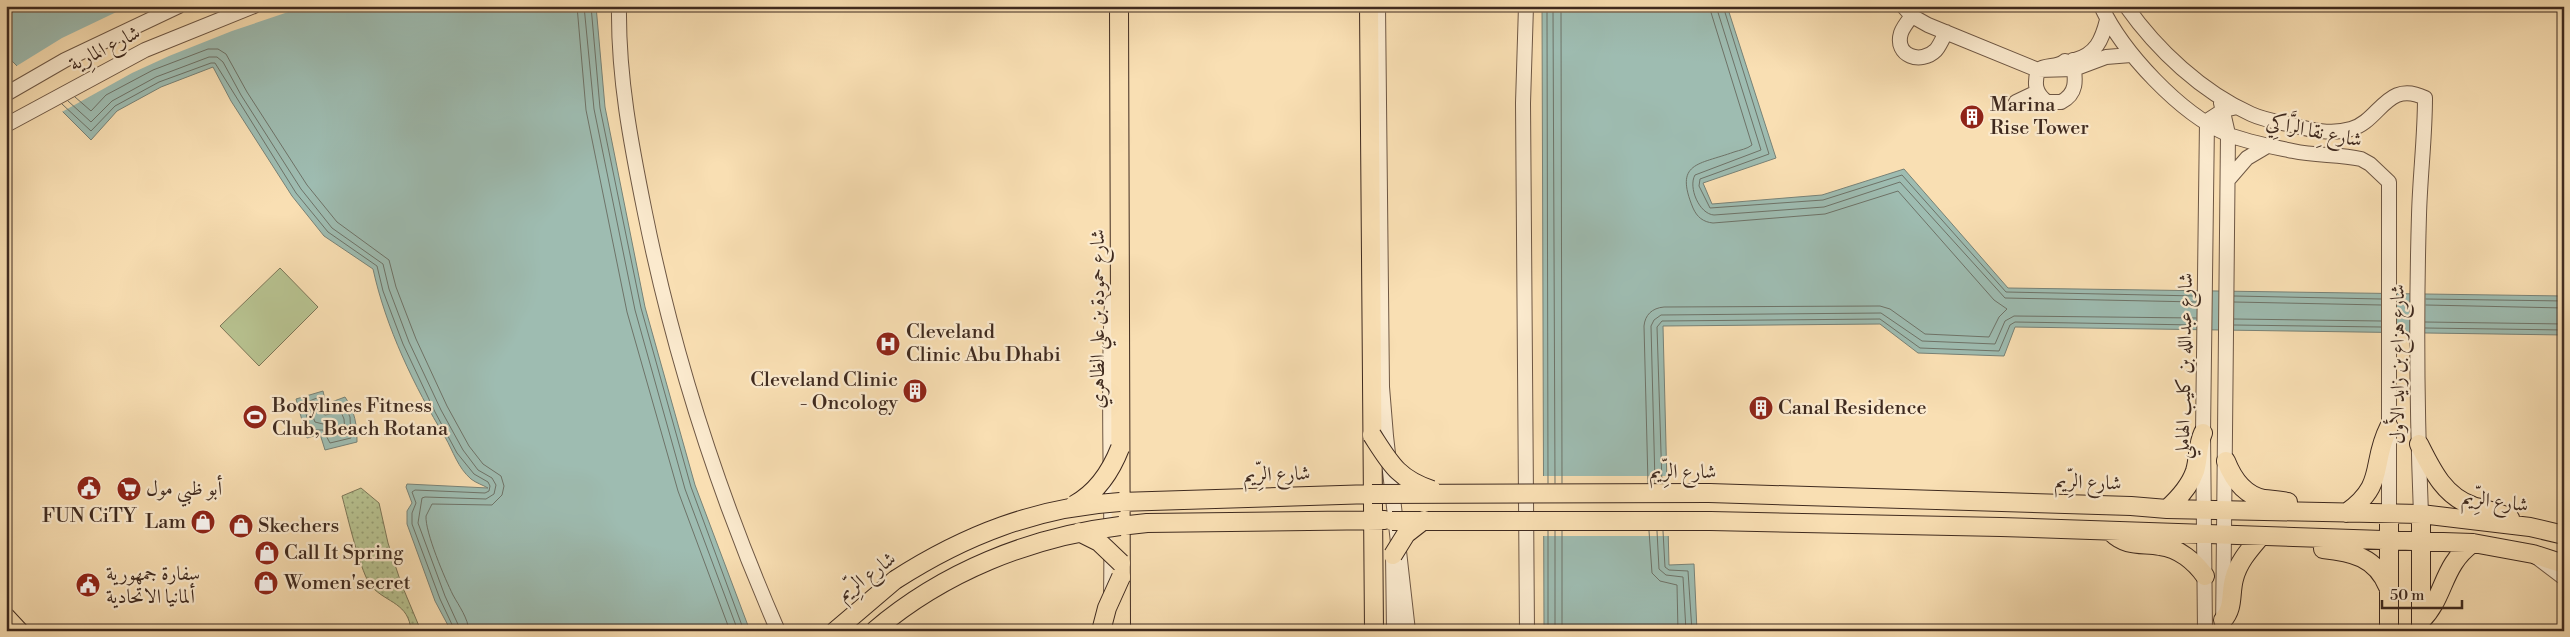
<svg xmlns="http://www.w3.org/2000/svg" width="2570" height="637" font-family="'Libre Bodoni',Amiri,serif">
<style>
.grass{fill:url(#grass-dots);stroke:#7c7658}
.pitch{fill:#b8c391;stroke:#7c7658}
.water{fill:#9ebcb1;stroke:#788277}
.pier{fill:#f9dfb3}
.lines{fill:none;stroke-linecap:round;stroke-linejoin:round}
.shore{stroke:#6e7368;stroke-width:1}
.minor-casing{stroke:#6e5744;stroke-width:16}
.major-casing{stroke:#3f2a1f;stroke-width:20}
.minor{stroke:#fbeace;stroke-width:14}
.major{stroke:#f9dfb3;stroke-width:18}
.major-bridge-casing{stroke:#3f2a1f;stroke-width:20;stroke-linecap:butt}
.major-bridge{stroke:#f9dfb3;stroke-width:18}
.labels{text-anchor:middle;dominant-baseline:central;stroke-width:4.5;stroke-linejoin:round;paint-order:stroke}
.street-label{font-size:20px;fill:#3f2a1f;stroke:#fbeace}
.poi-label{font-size:20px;fill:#3f2a1f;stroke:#fbeace;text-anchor:start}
</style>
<defs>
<pattern id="grass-dots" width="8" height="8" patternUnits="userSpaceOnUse" patternTransform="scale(1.25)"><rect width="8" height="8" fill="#b8c391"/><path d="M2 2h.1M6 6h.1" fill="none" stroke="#979f76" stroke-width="1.8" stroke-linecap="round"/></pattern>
</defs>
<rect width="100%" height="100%" fill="#f9dfb3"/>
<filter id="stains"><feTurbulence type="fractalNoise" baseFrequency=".004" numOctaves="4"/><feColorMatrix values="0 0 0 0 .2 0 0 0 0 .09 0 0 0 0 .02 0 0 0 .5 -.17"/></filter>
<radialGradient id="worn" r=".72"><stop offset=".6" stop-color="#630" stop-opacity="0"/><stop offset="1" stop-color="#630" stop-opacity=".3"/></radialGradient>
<path class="grass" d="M361,488L379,503L388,543L401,583L421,631H411C409,603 387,603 372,587C361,576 347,514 342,496Z"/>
<path class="pitch" d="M280,268L318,307L259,366L220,326Z"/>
<path class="water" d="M6,6H596L605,107L645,307L695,485L750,631H451L435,601L407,524V511L412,503L406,487L407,484L488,488C483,485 476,483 471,479C458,468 453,451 445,437C414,386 386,328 373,269L324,236L292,196L231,101L213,67L161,87L117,111L91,140L6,55Z
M1542,6H1727L1776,158L1703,183L1712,204L1822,195L1904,169L2008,288L2564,296V335L2015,327L2004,356L1918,353L1880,324L1663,326L1669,565L1694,564L1697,631H1544Z
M323,391L326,404L345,397C355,411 357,425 357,442L325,450L320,434L307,438L296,399Z"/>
<path class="pier" d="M129,6H306L232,31L169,56L132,73L60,113L15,67L62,38Z
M1541,476H1669L1670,536H1541Z"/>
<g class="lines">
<path class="shore" d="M577,6L586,110L627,312L678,491L730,631
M584,6L594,109L635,310L685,489L738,631
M591,6L600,108L641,308L691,487L744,631
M1547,6L1548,483
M1553,6L1555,483
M1561,6L1562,483
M1716,6L1761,150L1695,175C1688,187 1699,214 1714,215L1824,207L1900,182L2005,298L2197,302
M1723,6L1769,154L1700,179L1699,186L1710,208L1823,200L1902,175L2006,292L2197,296
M75,97L91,111L106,95L153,70L208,49H218L226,54L247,92L307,185L337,222L389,260L396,287L416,339L447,406L469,446L483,464L501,476L504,486L502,495L492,505L432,504L426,516C425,532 445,579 453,595C459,606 468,618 469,631
M68,101L91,122L112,101L156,77L209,57H217L223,62L241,95L301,189L332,228L383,264L389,289L409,342L441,410L463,450L478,470L492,478L496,485L494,494L486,499L425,497L422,498L418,523L445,596L461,631
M62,104L91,131L115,106L159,82L211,63H215L296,193L328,232L377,266L383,291L403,344L435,412L457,453L474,474L488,482L490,486L489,491L485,493L415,490L412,492L416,503L412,513V524L440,599L455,631
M2234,296L2381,299
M2426,299L2564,301
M2234,302L2381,305
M2426,305L2564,308
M2234,319L2381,321
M2425,322L2564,324
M2234,325L2381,327
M2425,328L2564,330
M318,398L325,408L344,404L350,417L351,438L330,443L323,430H311L303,404Z
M312,406L325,415L341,412L344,419L345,433L334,435L327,425L315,422L310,409Z
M1648,483L1644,326C1645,315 1652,308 1664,307L1880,306L1890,309L1925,334L1989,337L1999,317L2007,309L1994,300L1898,191L1825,214L1713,223C1703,222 1697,217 1693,208C1674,162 1698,165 1734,152C1740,150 1747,149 1752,145L1709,6
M1655,483L1651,326L1654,320L1661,315L1881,313L1922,341L1995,344L2005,321L2014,316L2196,318
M1662,483L1657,327L1662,321L1880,319L1920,348L1999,351L2010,325L2015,322L2196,325
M1548,531V631
M1555,531V631
M1562,531V631
M1649,531L1652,573L1660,581L1677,585L1678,631
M1657,531L1659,569L1666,575L1683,577L1686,631
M1663,531L1665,567L1669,570L1688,571L1692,631"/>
<defs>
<path id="minor" d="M619,6C618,77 631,144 645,213C674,357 719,496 778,631
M1378,6L1382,387L1386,436L1408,631
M1526,6L1523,103L1527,631
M1903,6L1912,16L1928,25L2038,70L2074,69L2106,57L2131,55
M2101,6C2123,53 2180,113 2227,134C2246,142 2274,147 2293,151C2316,156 2339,154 2361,159L2370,164L2389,182V513
M2126,6C2157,50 2202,92 2251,114C2264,120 2278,122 2292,125C2311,130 2331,135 2351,129C2380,121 2387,79 2425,98C2425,137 2420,176 2419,215C2416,315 2417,415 2421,514
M1912,16C1908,21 1903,27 1901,33C1894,56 1921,65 1936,50C1940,45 1943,38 1946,32
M2075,60C2096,54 2102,40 2107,20
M2065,61C2058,68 2046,64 2038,70C2034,84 2035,93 2047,102H2061C2079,93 2075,77 2073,60
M6,94L65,60L179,6
M2016,102L2037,92
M2221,103L2228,134L2223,631
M6,125L145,50L254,6
M2228,180L2247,158L2269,145
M1393,554L1394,631
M2535,556L2564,578
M1111,595C1113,497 1107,400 1112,302
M2205,631L2203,433L2207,121L2224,110L2237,107"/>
<path id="major" d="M1119,6L1121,631
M1369,6L1374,631
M2419,444C2432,470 2444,496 2473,506C2486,510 2498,512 2510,518
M2226,461C2233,479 2244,495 2264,499C2272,500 2280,500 2288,502
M1709,493L2131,506L2167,509L2421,514L2530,527L2564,535
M1120,502L1372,494
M2167,509C2178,499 2190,486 2195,471C2199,458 2197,446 2203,433
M2346,513C2387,484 2370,464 2389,427
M2389,513V631
M2421,514V631
M1710,521L2001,527L2473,543L2533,554L2564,564
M1120,526L1147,523L1385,520
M2112,533C2126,547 2142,543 2160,546C2179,548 2195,562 2205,576
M2323,549C2352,552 2376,557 2388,587
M6,617L19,631
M2223,620C2234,608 2230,594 2234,579C2238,562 2250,549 2261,536
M2421,621C2446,596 2441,566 2473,543
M835,631L895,580"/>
</defs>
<use href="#minor" class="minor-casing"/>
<use href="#major" class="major-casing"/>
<use href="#minor" class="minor"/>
<use href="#major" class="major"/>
<defs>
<path id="major-bridge" d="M1372,435C1390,463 1398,479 1432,490
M1372,494L1709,493
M1074,505C1096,493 1111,471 1120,448
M1392,521H1710
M1079,532L1099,542L1121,563
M1393,555L1406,534L1424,520
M895,580C965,535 1037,507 1120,502
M874,631C943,572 1030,537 1120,526
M1101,631L1107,608L1121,577"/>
</defs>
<use href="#major-bridge" class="major-bridge-casing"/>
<use href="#major-bridge" class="major-bridge"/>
</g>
<defs>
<symbol id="building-disc" viewBox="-11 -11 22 22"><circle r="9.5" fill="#8f2418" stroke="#fbeace"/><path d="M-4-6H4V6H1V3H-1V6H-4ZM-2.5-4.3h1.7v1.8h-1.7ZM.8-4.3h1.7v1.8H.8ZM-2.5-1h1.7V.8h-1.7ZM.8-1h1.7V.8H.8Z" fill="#fff"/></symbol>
<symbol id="hospital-disc" viewBox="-11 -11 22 22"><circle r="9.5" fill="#8f2418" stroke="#fbeace"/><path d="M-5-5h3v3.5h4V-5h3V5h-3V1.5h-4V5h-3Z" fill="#fff"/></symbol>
<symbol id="stadium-disc" viewBox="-11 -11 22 22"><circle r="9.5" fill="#8f2418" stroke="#fbeace"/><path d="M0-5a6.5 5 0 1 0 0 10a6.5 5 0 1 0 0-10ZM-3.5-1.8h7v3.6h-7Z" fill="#fff"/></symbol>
<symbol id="civic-disc" viewBox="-11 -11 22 22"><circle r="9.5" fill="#8f2418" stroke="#fbeace"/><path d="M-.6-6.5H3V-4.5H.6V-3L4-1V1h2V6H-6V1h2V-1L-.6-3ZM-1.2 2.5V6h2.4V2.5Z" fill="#fff"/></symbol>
<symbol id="supermarket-disc" viewBox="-11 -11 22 22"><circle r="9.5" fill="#8f2418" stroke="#fbeace"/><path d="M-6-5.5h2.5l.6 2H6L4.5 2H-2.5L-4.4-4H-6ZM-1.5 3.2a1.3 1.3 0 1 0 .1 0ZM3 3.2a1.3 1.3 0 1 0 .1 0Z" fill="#fff"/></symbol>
<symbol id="shop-disc" viewBox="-11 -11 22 22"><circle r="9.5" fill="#8f2418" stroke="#fbeace"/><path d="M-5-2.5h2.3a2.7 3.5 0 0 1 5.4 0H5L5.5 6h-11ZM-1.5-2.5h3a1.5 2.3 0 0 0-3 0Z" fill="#fff"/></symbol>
</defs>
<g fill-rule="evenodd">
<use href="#building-disc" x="1958" y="103" width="28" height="28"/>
<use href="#hospital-disc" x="874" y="330" width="28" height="28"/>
<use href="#building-disc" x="901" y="377" width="28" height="28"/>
<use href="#building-disc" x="1747" y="394" width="28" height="28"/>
<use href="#stadium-disc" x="241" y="403" width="28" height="28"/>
<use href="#civic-disc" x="75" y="474" width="28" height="28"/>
<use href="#supermarket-disc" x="115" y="475" width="28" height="28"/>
<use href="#shop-disc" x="189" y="508" width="28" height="28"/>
<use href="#shop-disc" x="227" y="512" width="28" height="28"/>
<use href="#shop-disc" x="253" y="539" width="28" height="28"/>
<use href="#shop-disc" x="252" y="569" width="28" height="28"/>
<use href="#civic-disc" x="74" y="571" width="28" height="28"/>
</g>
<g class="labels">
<g class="street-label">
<text transform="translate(105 49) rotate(-27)">شارع المارِية</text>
<text transform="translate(2314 132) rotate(11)">شارع نِقا الرَّاكِي</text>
<text transform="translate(1098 319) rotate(-90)">شارع حمودة بن علي الظاهري</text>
<text transform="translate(2398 364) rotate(-90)">شارع هزاع بن زايد الأول</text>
<text transform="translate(2185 366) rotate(-89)">شارع عبدالله بن كليب الهاملي</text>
<text x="1683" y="472">شارع الرِّيم</text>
<text transform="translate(1277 475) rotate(-2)">شارع الرِّيم</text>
<text transform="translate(2088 483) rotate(2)">شارع الرِّيم</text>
<text transform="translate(2495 502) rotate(7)">شارع الرِّيم</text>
<text transform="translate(867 577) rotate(-37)">شارع الرِّيم</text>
</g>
<g class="poi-label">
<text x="1990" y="105">Marina<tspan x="1990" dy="23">Rise Tower</tspan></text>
<text x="906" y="332">Cleveland<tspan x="906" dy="23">Clinic Abu Dhabi</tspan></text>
<text x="898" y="380" text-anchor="end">Cleveland Clinic<tspan x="898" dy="23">- Oncology</tspan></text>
<text x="272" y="406">Bodylines Fitness<tspan x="272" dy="23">Club, Beach Rotana</tspan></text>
<text x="1778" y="408">Canal Residence</text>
<text x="146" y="489">أبو ظبي مول</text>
<text x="89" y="516" text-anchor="middle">FUN CiTY</text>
<text x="186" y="522" text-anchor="end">Lam</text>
<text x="258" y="526">Skechers</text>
<text x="284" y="553">Call It Spring</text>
<text x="106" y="574">سفارة جمهورية<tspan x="106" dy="23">ألمانيا الاتحادية</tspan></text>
<text x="284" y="583">Women'secret</text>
</g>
</g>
<rect width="2570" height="637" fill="none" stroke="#f9dfb3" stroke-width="25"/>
<rect x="8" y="8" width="2555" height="622" fill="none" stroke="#3f2a1f" stroke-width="2.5"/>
<rect x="12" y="12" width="2545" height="612" fill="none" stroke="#3f2a1f"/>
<path d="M2382 600v8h80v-8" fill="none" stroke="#3f2a1f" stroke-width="2.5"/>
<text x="2390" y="600" font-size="15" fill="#3f2a1f" stroke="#fbeace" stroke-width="4" paint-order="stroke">50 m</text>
<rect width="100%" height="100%" filter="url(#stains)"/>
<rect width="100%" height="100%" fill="url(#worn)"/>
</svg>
